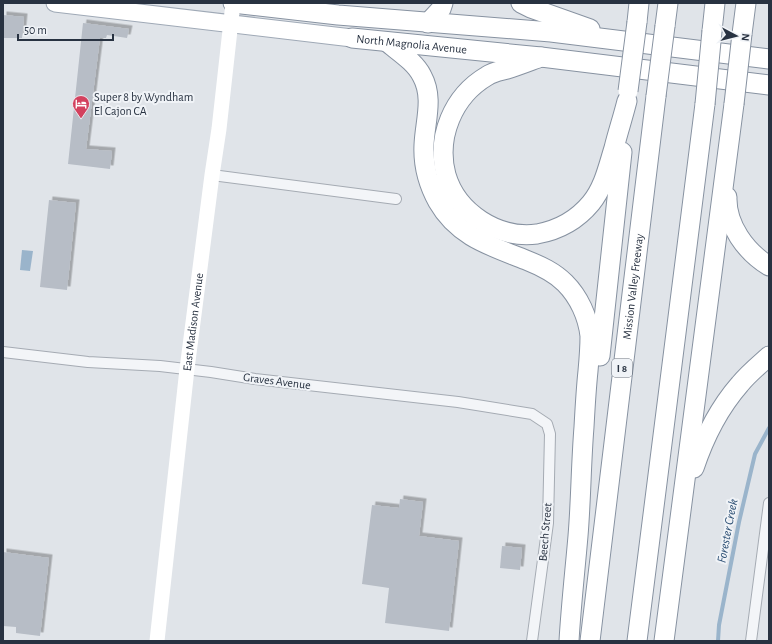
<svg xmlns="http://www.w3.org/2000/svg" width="772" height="644" font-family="'Alegreya Sans',sans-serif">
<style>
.water{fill:#9ab4cb}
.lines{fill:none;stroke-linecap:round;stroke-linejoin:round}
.stream{stroke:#9ab4cb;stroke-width:4}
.building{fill:#b7bdc6;filter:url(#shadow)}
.street-casing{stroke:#a5abb3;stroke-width:12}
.primary-casing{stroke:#9fa9b6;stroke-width:19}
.highway-casing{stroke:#8792a1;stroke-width:21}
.street{stroke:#f3f5f8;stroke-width:10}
.secondary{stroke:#fff;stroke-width:15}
.primary{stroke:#fff;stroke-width:17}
.highway{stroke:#fff;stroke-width:19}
.highway-bridge-casing{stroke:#8792a1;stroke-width:21;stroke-linecap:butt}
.highway-bridge{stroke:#fff;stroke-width:19}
.labels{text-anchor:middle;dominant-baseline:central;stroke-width:4;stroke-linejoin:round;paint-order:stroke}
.shield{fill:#f0f3f7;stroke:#646c78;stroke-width:1}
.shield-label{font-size:11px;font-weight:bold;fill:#283241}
.street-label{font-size:12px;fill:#283241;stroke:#f0f3f7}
.poi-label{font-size:12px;fill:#283241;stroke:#f0f3f7;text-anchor:start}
.water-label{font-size:13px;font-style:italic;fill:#315377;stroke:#f0f3f7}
</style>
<defs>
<filter id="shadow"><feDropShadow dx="3.5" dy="-3.5" stdDeviation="0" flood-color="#0004"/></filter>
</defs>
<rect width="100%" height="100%" fill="#e0e4e9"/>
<path class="water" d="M22,250L33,251L30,271L20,270Z"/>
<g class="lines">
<path class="stream" d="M718,641L719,625L739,522L755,454L769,428"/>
</g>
<path class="building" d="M3,15L24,17L22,38H3Z
M83,23L129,29L127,38L107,35L106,38H100L86,149L112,151L110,169L68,164Z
M49,200L76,203L67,290L40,287Z
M400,499L423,502L419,536L459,541L449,631L385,623L389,588L362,584L372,505L399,508Z
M502,546L522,548L520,570L500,568Z
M3,552L49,558L40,636L16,633V627L3,626Z"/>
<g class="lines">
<defs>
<path id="street" d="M212,175L396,199
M3,352L88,362L160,366L211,372L255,379L458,402L532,414L547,424L550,434L548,523L532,641
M751,641L769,503"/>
<path id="primary" d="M55,3L352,38"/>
<g id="highway">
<path d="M233,3L338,15L551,32L769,59"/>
<path d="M521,3L531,8L590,29"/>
<path d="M637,22L639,3"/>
<path d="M428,23L441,9L443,3"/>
<path d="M665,26L668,3"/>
<path d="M712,31L715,3"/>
<path d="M742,34L746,3"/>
<path id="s2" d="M352,38L541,57L769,85"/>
<path d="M387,42C399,52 415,62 422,76C434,98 425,121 424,145C423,165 428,184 438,202C458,237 491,246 526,260C541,266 554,272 565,283C579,297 588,317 590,336C590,348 589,360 588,371C586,390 585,409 584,427C581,464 581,500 578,536C575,571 571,606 569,641"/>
<path d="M541,57C530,61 518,66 507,69C500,71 493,72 487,76C453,96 436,137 446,175C457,213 498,239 537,234C559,230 577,220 591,203C604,187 608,167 614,148C618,132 623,117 627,101"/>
<path d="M727,197C726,225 746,252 769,266"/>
<path d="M600,356L622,152"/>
<path d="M694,468C704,438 719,408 740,384C748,374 759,365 769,356"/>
<path id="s3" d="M590,641L656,96"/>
<path d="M637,641L705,104"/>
<path d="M664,641L734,104"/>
</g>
</defs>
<use href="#street" class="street-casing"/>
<use href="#primary" class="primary-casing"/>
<use href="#highway" class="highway-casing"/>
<use href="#street" class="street"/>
<path class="secondary" id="s1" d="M157,641L187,369L212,175L219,129L233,3"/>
<use href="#primary" class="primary"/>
<use href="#highway" class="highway"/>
<defs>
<path id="highway-bridge" d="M628,91L637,22
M656,96L665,26
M705,104L712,31
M734,104L742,34"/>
</defs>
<use href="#highway-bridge" class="highway-bridge-casing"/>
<use href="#highway-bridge" class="highway-bridge"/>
</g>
<defs>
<symbol id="hotel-pin" viewBox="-11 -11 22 30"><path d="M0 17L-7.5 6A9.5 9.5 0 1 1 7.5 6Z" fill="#d3415e" stroke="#f0f3f7"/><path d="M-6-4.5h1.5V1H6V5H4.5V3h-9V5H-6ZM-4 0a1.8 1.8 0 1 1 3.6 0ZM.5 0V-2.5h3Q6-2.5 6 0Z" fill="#fff"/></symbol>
</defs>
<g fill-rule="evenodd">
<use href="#hotel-pin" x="71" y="94" width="20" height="27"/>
</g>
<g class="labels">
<rect class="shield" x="612" y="359" width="20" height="18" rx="3"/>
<g class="shield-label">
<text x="622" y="368">I 8</text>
</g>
<g class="street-label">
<text stroke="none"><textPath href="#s2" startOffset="60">North Magnolia Avenue</textPath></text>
<text stroke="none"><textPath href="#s3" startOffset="357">Mission Valley Freeway</textPath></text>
<text stroke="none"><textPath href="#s1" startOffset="321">East Madison Avenue</textPath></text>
<text transform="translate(277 381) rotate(7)">Graves Avenue</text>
<text transform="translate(545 532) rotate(-85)">Beech Street</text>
</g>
<g class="poi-label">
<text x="94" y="97">Super 8 by Wyndham<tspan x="94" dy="14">El Cajon CA</tspan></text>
</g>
<g class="water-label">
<text transform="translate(728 531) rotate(-79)">Forester Creek</text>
</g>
</g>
<rect width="772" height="644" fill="none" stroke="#283241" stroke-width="8"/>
<g transform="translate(736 36) rotate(97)" stroke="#f0f3f7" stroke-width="3" paint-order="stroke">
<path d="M0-3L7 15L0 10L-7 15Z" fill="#283241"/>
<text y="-6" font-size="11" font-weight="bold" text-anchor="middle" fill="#283241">N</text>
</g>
<path d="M18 34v6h95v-6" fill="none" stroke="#283241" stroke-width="2"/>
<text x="24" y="34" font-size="12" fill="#283241" stroke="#f0f3f7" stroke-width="3" paint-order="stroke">50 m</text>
</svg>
